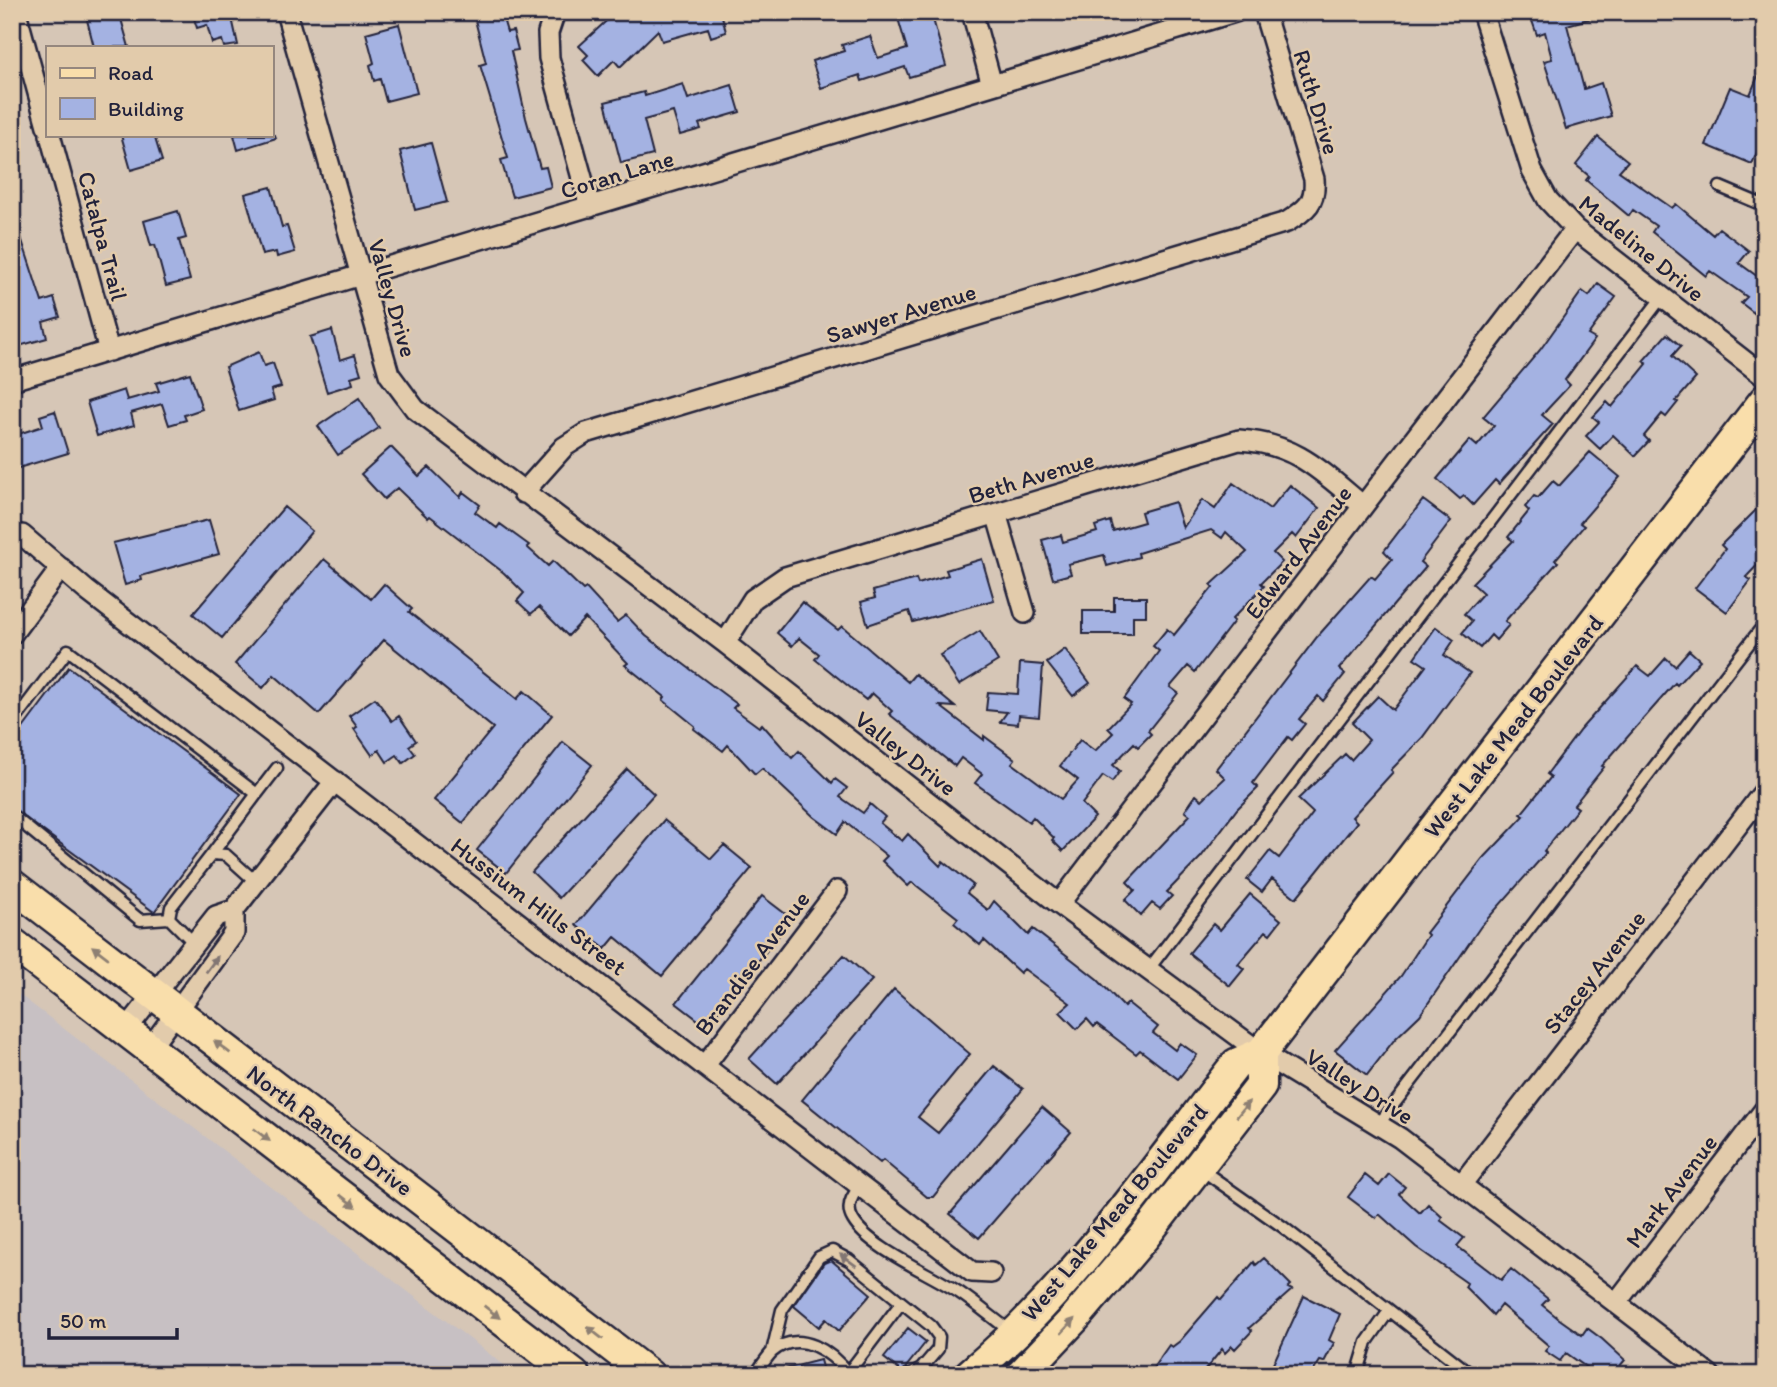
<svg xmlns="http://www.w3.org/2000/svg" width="1777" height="1387" font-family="Itim,sans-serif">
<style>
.built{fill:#c7c0c3}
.building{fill:#a4b2e2;stroke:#22223b;stroke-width:2}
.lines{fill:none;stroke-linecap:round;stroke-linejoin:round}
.service-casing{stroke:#22223b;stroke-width:15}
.minor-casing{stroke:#22223b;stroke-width:24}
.primary-casing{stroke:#22223b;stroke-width:35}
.service{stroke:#e2cbab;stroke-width:10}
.minor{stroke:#e2cbab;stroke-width:19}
.primary{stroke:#f9deab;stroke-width:30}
.oneway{fill:#8e8073}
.oneway2{fill:#827673}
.labels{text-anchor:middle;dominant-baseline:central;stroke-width:5;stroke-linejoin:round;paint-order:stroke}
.street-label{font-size:24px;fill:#22223b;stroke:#e2cbab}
</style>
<rect width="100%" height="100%" fill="#d6c6b6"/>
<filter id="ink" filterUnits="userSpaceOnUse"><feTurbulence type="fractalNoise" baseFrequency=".0143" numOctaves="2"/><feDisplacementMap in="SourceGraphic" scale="14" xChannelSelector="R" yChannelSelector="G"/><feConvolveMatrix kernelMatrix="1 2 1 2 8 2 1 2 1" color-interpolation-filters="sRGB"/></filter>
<g filter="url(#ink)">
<path class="built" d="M12,989L517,1375H12Z"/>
<path class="building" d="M85,12H119L129,47H94Z
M192,12H239V16L232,18L238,45L224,47L222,40L212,43L207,25L197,28Z
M473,12H501L507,32L513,31L518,50L511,51L526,118L540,168L546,167L551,187L512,197L501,160L508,158L480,65L486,63Z
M616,12H721L726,32L711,37L708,28L662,41L658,30L620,67L614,60L598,76L583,60L588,55L579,46Z
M906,12H931L946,66L909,77L905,67L862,81L860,75L821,88L812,61L844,51L842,45L870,36L878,58L907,49L897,15Z
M1539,12H1599V16L1567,25L1584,89L1601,83L1611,116L1566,129L1544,61L1552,59L1545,32L1537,35L1530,15Z
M399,24L417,93L386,101L380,79L374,81L370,65L374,63L366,33Z
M1765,59V150L1759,148L1752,164L1706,145L1730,87L1750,95Z
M683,84L688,99L732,85L740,112L699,124L701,129L680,135L673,112L644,120L653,155L621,163L605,102L644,92L645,96Z
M121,135H154L162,161L131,170Z
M234,135H275L276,138L238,150Z
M1598,137L1628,161L1619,171L1672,208L1676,204L1713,235L1719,228L1749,251L1739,263L1765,282V307L1758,316L1741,303L1747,297L1710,271L1706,276L1652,232L1656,226L1633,210L1629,216L1586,180L1589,176L1576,165Z
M431,143L447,202L415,210L400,151Z
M271,187L282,227L287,226L295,252L277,257L276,252L262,255L245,194Z
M178,211L186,238L179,240L190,280L166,286L155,245L151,246L144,221Z
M17,225L42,302L54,298L60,317L43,322L47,338L12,348V226Z
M1598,284L1616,297L1588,335L1595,339L1565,380L1570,385L1542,415L1553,424L1499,484L1495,480L1473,505L1464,496L1460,499L1437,479L1470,440L1477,446L1494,426L1483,417L1540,350L1582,291L1589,296Z
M332,330L340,360L355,355L361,374L351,377L353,384L327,392L310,337Z
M1667,334L1681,346L1672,356L1696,378L1676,401L1678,402L1666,417L1662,414L1644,436L1649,441L1635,456L1613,435L1600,449L1586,436L1599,422L1593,417L1607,402L1612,407L1647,364L1643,361Z
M259,352L264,366L273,363L281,387L271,390L274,400L239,411L225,367Z
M190,373L202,409L184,415L186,420L169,425L162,404L131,413L134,425L97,436L87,402L124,390L127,400L159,391L156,383Z
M359,398L379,428L338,455L318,426Z
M55,411L68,453L12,470V436L43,426L40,416Z
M391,447L419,476L429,467L460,497L463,492L480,505L475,512L497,528L500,524L529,545L527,547L548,566L553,561L583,590L586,588L617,622L626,615L646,636L737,704L733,708L759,727L762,724L792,758L799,751L832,783L835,779L847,788L840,797L863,813L870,804L885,817L880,823L902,841L908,834L940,866L943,861L973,885L967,893L988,910L994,901L1028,935L1033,929L1097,979L1124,1007L1128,1003L1158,1027L1153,1033L1175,1050L1180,1043L1197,1055L1178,1079L1140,1050L1136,1054L1097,1024L1094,1027L1087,1019L1077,1029L1060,1012L1070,1003L1024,969L1020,973L984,940L980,945L954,923L958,918L912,882L908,886L882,861L887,856L845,822L837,834L814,817L762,768L755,774L728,745L723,751L694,729L695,726L663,700L665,697L625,665L628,663L585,618L568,636L539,607L531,614L517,601L524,593L504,573L430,516L428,518L397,488L384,499L361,474Z
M1590,452L1620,477L1580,523L1584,526L1555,560L1558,562L1505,621L1509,625L1496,640L1491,635L1480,648L1462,633L1472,621L1464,614L1483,593L1472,583L1513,541L1508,537L1529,511L1525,507L1534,496L1538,498L1553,481L1559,486Z
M1233,483L1270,509L1290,485L1319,508L1296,538L1292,534L1273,553L1282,562L1261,583L1264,586L1232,619L1234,621L1195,672L1188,666L1170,687L1178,693L1148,731L1151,734L1138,747L1134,743L1113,765L1120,771L1112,782L1103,776L1082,804L1095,817L1063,851L1052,840L1054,838L1033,817L1029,822L975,783L982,774L961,758L955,766L889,714L892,711L872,693L866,700L842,681L815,659L819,654L799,638L792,646L777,633L802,602L838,630L842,626L908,682L915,674L955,707L940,706L984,740V736L1015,759L1012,763L1061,799L1078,780L1060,766L1080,740L1095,751L1113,733L1108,728L1131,704L1124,699L1159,651L1153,646L1167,629L1174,635L1213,587L1211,585L1247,552L1226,532L1222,538L1211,530L1138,553L1139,557L1107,566L1104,555L1068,564L1071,574L1053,579L1042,540L1061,535L1063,542L1097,532L1095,526L1110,521L1113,531L1144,522L1141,512L1175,502L1183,528L1202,500L1215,509Z
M1423,500L1451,521L1420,562L1426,567L1339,669L1345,674L1323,701L1318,696L1299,719L1305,724L1292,740L1288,737L1253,783L1258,788L1237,809L1201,857L1167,892L1172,896L1160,909L1152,903L1141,916L1125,900L1135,890L1127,882L1190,815L1185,811L1196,795L1202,800L1225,778L1216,769L1317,637L1371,576L1375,579L1392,559L1384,551Z
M1765,501V557L1746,577L1751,580L1727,612L1695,588L1725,549L1721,545Z
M284,507L312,531L222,638L193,614Z
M209,520L219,554L141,576L142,580L125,585L113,543Z
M324,559L371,599L384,584L412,609L409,612L517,699L524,691L552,715L463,823L434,800L493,728L384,640L319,714L274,675L263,688L235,664Z
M982,559L994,600L913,622L909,611L868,625L861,602L875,598L873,591L916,579L918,584L948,575L946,570Z
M1114,597H1146V616H1133V634H1083V611H1114Z
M1436,627L1454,640L1444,655L1470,673L1422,738L1391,770L1393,772L1352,817L1357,822L1296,898L1272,879L1262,892L1247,880L1270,851L1279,858L1313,813L1298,799L1345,754L1351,760L1369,740L1352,723L1378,696L1393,710L1426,666L1414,658Z
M980,631L998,661L959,685L940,655Z
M1065,649L1090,683L1073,696L1047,663Z
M1689,650L1700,660L1677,685L1675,683L1602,766L1604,767L1574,805L1578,808L1544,851L1546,853L1481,926L1420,1015L1395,1039L1367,1075L1335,1050L1401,976L1428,935L1426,933L1483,859L1524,816L1521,814L1551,777L1547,774L1580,730L1637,666L1650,676L1666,658L1675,666Z
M1020,663L1043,665L1039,717L1019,715L1018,724L1000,722L1007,712L986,710L988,692L1018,694Z
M69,667L241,794L154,912L12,808V743Z
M375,698L392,721L399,716L416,741L409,746L415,754L403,763L397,755L387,762L379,750L372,755L354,729L357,727L349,716Z
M563,742L592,765L506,873L477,850Z
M627,769L654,794L559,898L532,872Z
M664,820L711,859L724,845L752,868L662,976L615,937L605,949L576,925Z
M1250,894L1281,920L1270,934L1266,931L1238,964L1244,969L1230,986L1189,953L1213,924L1220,930Z
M762,896L792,919L706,1026L676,1003Z
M844,955L872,980L777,1084L749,1059Z
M894,989L970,1054L918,1117L938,1133L994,1066L1023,1089L933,1197H927L883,1160L880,1163L802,1100Z
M1042,1107L1071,1132L979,1238L950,1214Z
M1389,1174L1405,1187L1399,1194L1420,1213L1428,1204L1442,1217L1440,1220L1464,1238L1457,1246L1501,1280L1511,1269L1548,1299L1542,1305L1558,1318L1582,1335L1587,1328L1602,1339L1625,1360L1619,1367L1628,1375H1597L1566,1353L1560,1361L1545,1351L1549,1346L1501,1305L1493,1315L1465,1287L1467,1283L1416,1247L1379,1214L1376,1218L1348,1197L1365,1175L1379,1186Z
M1264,1258L1291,1285L1288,1288L1292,1290L1249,1328L1252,1331L1235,1349L1232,1346L1225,1353L1222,1349L1201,1375H1148L1169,1345L1172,1347L1180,1341L1218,1297L1221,1300L1254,1262L1256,1265Z
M831,1260L871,1294L839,1331L826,1319L819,1327L794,1306L824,1263Z
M1304,1296L1340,1314L1329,1340L1334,1343L1324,1362L1320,1361L1311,1375H1268Z
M908,1328L926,1342L902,1372L884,1358Z
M820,1360L824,1375H782L781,1370Z"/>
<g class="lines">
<defs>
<path id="service" d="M1720,187L1765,206
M12,724L68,650L257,794L277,768
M12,815L140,920L169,918
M212,854L259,791
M194,943L169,918L171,907L212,854L226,855L256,882
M1148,970L1662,297
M1378,1125L1765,623
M1202,1170L1283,1227L1472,1375
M861,1185C852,1195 845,1207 853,1220C870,1249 932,1274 960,1293C978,1305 995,1320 1013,1333
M772,1352L782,1310L819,1257L832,1251L849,1260L931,1326L939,1337L938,1349L921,1369L910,1375
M848,1373L901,1303
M755,1375C760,1368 766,1358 772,1352C800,1328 832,1352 849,1375
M1357,1375L1367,1342L1389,1311"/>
<path id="minor" d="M16,12L47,126
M286,12L389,374L415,409L725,643L1059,904L1261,1053L1400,1138L1710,1375
M555,12L548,33L549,58L590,207
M972,12L992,85
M1482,12L1532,171L1548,200L1575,229L1765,377
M50,135L109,351
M12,380L1235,12
M523,493L564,447L586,433L1287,222C1307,209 1316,203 1314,179L1264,12
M996,513L1025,613
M22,535L86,590L972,1272L991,1273
M12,634L61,568
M725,643L753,599L785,577L1239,440C1296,443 1322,472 1363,506
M1059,904L1575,229
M126,1030L216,916L234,910L335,781
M150,1048L234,933V910
M705,1065L837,891
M1461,1185L1765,790
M1616,1303L1765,1109"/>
<path id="primary" d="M12,885L649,1375
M12,943L574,1375
M969,1375C1073,1288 1153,1170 1236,1064L1261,1053L1765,400
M1021,1375L1075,1318L1144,1237L1261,1086V1053"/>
</defs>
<use href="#service" class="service-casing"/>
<use href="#minor" class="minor-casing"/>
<use href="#primary" class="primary-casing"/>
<use href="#service" class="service"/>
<use href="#minor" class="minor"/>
<use href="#primary" class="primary"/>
</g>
<defs><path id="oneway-solid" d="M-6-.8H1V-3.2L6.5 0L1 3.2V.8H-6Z" transform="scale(1.75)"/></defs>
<g class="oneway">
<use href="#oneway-solid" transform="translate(100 952) rotate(-143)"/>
<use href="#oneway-solid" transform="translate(222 1047) rotate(-143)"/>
<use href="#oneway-solid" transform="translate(1243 1109) rotate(-52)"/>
<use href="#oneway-solid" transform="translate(262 1135) rotate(38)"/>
<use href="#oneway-solid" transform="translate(348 1201) rotate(38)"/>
<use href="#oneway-solid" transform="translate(492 1312) rotate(38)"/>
<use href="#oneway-solid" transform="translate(1068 1326) rotate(-48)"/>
<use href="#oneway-solid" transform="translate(595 1333) rotate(-142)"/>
</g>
<g class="oneway2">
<use href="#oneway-solid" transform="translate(212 964) rotate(-54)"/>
<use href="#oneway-solid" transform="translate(848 1260) rotate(-144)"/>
</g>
</g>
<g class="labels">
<g class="street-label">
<text transform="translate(1317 102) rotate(73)">Ruth Drive</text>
<text transform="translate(617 174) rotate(-17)">Coran Lane</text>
<text transform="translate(103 236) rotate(75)">Catalpa Trail</text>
<text transform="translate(1642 248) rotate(39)">Madeline Drive</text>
<text transform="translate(393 298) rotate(74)">Valley Drive</text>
<text transform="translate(901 313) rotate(-17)">Sawyer Avenue</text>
<text transform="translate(1031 477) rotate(-17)">Beth Avenue</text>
<text transform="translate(1298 552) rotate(-53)">Edward Avenue</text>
<text transform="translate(1513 726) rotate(-52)">West Lake Mead Boulevard</text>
<text transform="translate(906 753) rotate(38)">Valley Drive</text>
<text transform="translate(539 906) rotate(37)">Hussium Hills Street</text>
<text transform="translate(752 963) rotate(-53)">Brandise Avenue</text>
<text transform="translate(1594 972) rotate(-52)">Stacey Avenue</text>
<text transform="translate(1360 1086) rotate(32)">Valley Drive</text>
<text transform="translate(330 1130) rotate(37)">North Rancho Drive</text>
<text transform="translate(1671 1191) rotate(-53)">Mark Avenue</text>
<text transform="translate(1114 1212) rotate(-50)">West Lake Mead Boulevard</text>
</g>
</g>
<rect width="1777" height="1387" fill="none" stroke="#e2cbab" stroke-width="42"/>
<rect x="21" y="21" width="1735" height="1345" fill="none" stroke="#22223b" stroke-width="2.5" filter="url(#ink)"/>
<rect x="46" y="46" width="228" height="91" fill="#e2cbab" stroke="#95877e" stroke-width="2"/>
<rect x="60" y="68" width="35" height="10" fill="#f9deab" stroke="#95877e" stroke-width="2"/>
<text x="108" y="80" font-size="21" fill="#22223b">Road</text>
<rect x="60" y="98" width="35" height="21" fill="#a4b2e2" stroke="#95877e" stroke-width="2"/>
<text x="108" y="116" font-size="21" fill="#22223b">Building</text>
<path d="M49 1328v10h128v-10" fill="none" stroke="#22223b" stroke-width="3.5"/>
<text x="60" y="1328" font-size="21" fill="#22223b" stroke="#e2cbab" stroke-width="5" paint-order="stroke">50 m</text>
</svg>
